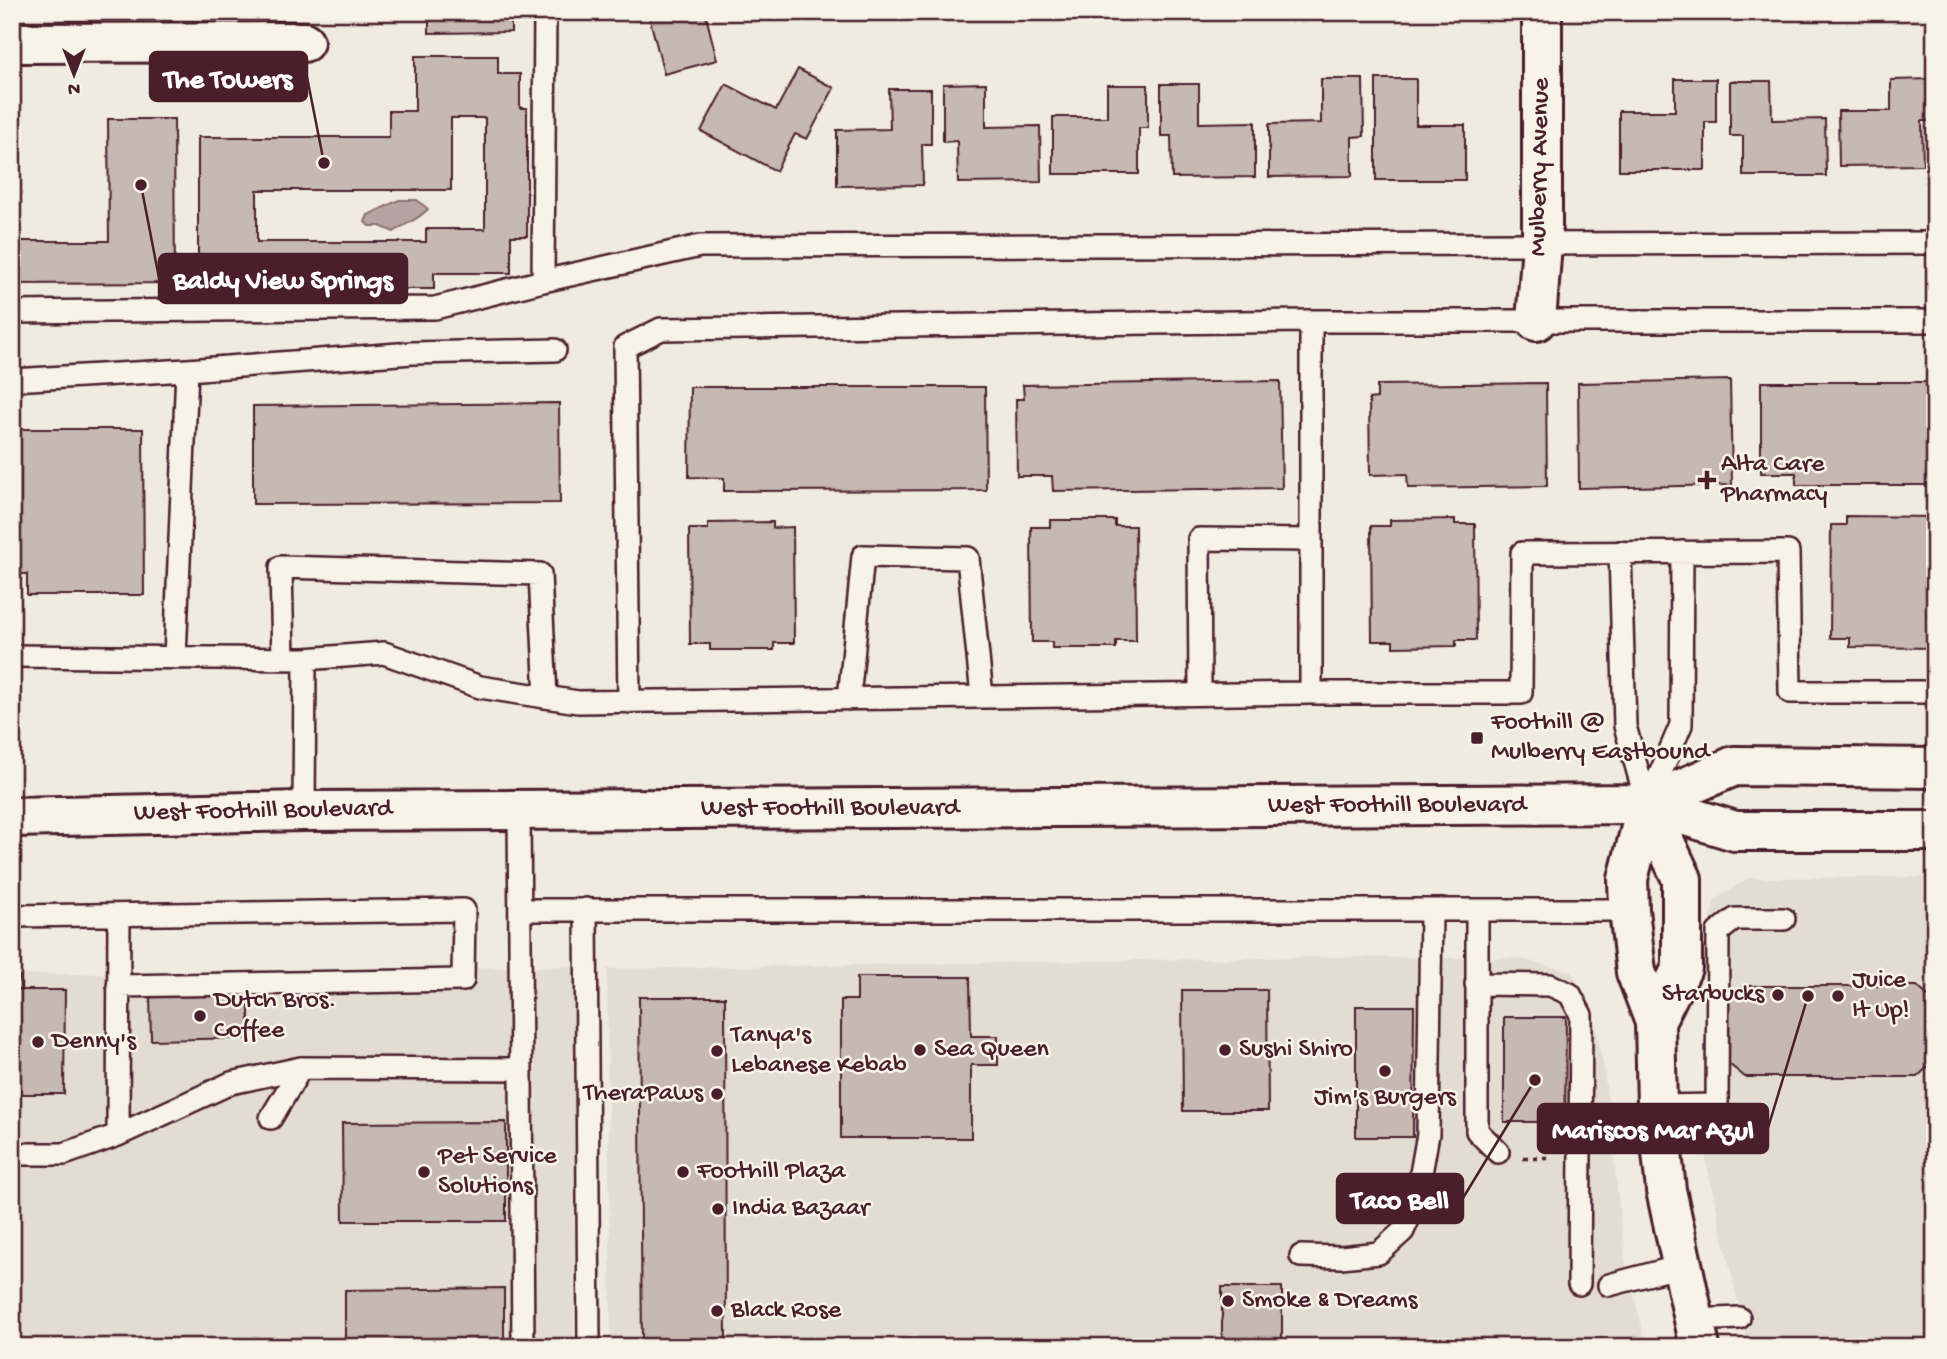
<svg xmlns="http://www.w3.org/2000/svg" width="1947" height="1359" font-family="'Gochi Hand',sans-serif">
<style>
.built{fill:#e3dcd2}
.water{fill:#b7a4a2;stroke:#8b6f72;stroke-width:2}
.building{fill:#c6b8b3;stroke:#4a1f2b;stroke-width:2;fill-rule:evenodd}
.lines{fill:none;stroke-linecap:round;stroke-linejoin:round}
.service-casing{stroke:#4a1f2b;stroke-width:26}
.minor-casing{stroke:#4a1f2b;stroke-width:44}
.primary-casing{stroke:#4a1f2b;stroke-width:44}
.path{stroke:#4a1f2b;stroke-width:4.5;stroke-dasharray:5 5;stroke-linecap:butt}
.service{stroke:#f7f3e8;stroke-width:21}
.minor{stroke:#f7f3e8;stroke-width:38}
.primary{stroke:#f7f3e8;stroke-width:38}
.poi-dot{fill:#4a1f2b;stroke:#f7f3e8;stroke-width:2.5}
.labels{text-anchor:middle;dominant-baseline:central;stroke-width:5;stroke-linejoin:round;paint-order:stroke}
.street-label{font-size:26px;fill:#4a1f2b;stroke:#f7f3e8}
.poi-label{font-size:26px;fill:#4a1f2b;stroke:#f7f3e8;text-anchor:start}
.leader{fill:none;stroke:#4a1f2b;stroke-width:2.5}
.callout-dot{fill:#4a1f2b;stroke:#f7f3e8;stroke-width:2.5}
.callout{fill:#4a1f2b;stroke:#4a1f2b;stroke-width:2.5}
.callout-label{font-size:28px;text-anchor:middle;font-weight:bold;fill:#fff}
</style>
<rect width="100%" height="100%" fill="#f0ebe0"/>
<filter id="ink" filterUnits="userSpaceOnUse"><feTurbulence type="fractalNoise" baseFrequency=".0143" numOctaves="2"/><feDisplacementMap in="SourceGraphic" scale="14" xChannelSelector="R" yChannelSelector="G"/><feConvolveMatrix kernelMatrix="1 2 1 2 8 2 1 2 1" color-interpolation-filters="sRGB"/></filter>
<g filter="url(#ink)">
<path class="built" d="M1935,877V1347H1748L1706,1162L1708,939L1714,901L1748,878Z
M1321,957L1518,958L1572,972L1593,1010L1604,1069L1625,1259L1647,1347H611L607,969Z
M574,966V1347H12V975Z"/>
<path class="water" d="M399,200H417L428,209C418,220 406,223 394,232L380,226H369L365,222L368,215Z"/>
<path class="building" d="M429,12H511V32L429,33Z
M648,12H705L717,60L664,74Z
M415,56H498V74H520V108H527V236H511V273H434V289H198V137H389V111H415ZM451,118H485V229H426V242H257V190H451Z
M798,69L834,88L807,139L795,134L776,171L701,131L726,84L776,110Z
M1321,79H1363L1364,136L1352,137V176L1269,177V124L1321,123Z
M1376,79H1416V125H1465V180H1376Z
M1675,79H1716V122H1705V170H1619V111H1675Z
M1932,79L1933,121H1922L1923,165L1839,166L1838,111H1891V80Z
M1730,81H1771L1772,120L1825,119L1826,176H1743V136H1730Z
M986,83V127L1040,126L1041,182L958,183L957,141L943,142V84Z
M1161,84H1199V123L1255,122V177L1172,178L1171,136H1161Z
M1107,85H1148V128H1139V174H1053V117H1107Z
M889,89H931V144H922L923,185L837,186V130L890,129Z
M108,119H174L175,283L12,284V130L13,241H109Z
M1730,380L1732,485L1579,488L1578,383Z
M1280,381L1282,488L1053,491L1052,476H1017L1016,399H1024L1023,385Z
M1761,382H1935V485H1796V473H1761Z
M1546,383L1547,486L1408,488L1407,474L1370,475L1369,399L1377,398V385Z
M690,387H985L986,490L724,491V478L689,477Z
M559,403L560,503L253,504V406Z
M12,429H143L144,595H27V574H12Z
M1846,516L1935,517V648L1850,647V638H1830L1831,525H1846Z
M1455,519V524H1475L1476,640H1456V646L1393,647V641H1372L1371,526H1390V520Z
M1050,520H1115V526H1135L1136,641H1116V648H1052V642H1032L1031,527H1050Z
M773,522V528L793,527L794,643H774V650H710V644H690L689,529H708V523Z
M12,976H20V990H65L64,1094H12Z
M857,977H970L971,1036H998V1065H971V1138H841V1000H857Z
M1744,986H1917L1932,1000L1933,1062L1917,1077H1745L1729,1064V1000Z
M1182,990H1267L1268,1111H1183Z
M249,993V1038L151,1040L150,994Z
M639,997H725L726,1347H642Z
M1356,1006H1414L1413,1137H1356Z
M1504,1017H1566L1565,1122H1504Z
M506,1122V1221H343L342,1123Z
M1222,1287H1282V1347H1222Z
M504,1288V1347H345V1290Z"/>
<g class="lines">
<defs>
<path id="service" d="M543,281L700,246L1935,243
M12,312L435,308L543,281L545,12
M12,380L187,370L412,353L555,350
M1620,552L1625,726L1647,804
M12,656L305,659L384,653L480,687L578,702L1311,693H1521L1522,553L1788,552L1790,692H1935
M175,658L187,370
M283,659L281,567L540,574L546,697
M1311,693V321
M1200,694L1199,539L1311,540
M849,699L863,556L968,558L982,696
M629,702L625,347L661,329L1311,321H1935
M1648,802L1681,725L1682,552
M519,810L523,1347
M304,811L305,659
M586,909L589,1347
M520,910H1629
M1477,910V1131L1498,1152
M12,916L464,910L463,980L118,986
M1476,984L1550,985L1570,994L1581,1015L1579,1284
M1657,1106L1717,1105L1718,932L1735,919H1784
M271,1118L301,1068
M118,1135L119,915
M12,1154H64L118,1135L231,1083L301,1068L521,1069
M1301,1256L1341,1257L1379,1253L1403,1231L1416,1202L1428,1134L1431,911
M1609,1285L1681,1266
M1695,1320L1739,1318"/>
<path id="minor" d="M12,43L304,42
M1536,321L1542,244V12
M1647,804L1628,879L1629,910L1636,972L1655,1022L1657,1106L1666,1190L1700,1347
M1647,804L1682,879V968L1655,1022"/>
<path id="primary" d="M1647,804L1734,766L1935,768
M12,817L304,811L1647,804L1735,831H1935"/>
</defs>
<use href="#service" class="service-casing"/>
<use href="#minor" class="minor-casing"/>
<use href="#primary" class="primary-casing"/>
<path class="path" d="M1523,1158H1553"/>
<use href="#service" class="service"/>
<use href="#minor" class="minor"/>
<use href="#primary" class="primary"/>
</g>
</g>
<g class="poi-dot">
<path d="M1703.5 469.5h7v7h7v7h-7v7h-7v-7h-7v-7h7z"/>
<rect x="1470" y="731" width="14" height="14" rx="3.5"/>
<circle cx="1778" cy="995" r="7"/>
<circle cx="1838" cy="996" r="7"/>
<circle cx="200" cy="1016" r="7"/>
<circle cx="38" cy="1042" r="7"/>
<circle cx="920" cy="1050" r="7"/>
<circle cx="1225" cy="1050" r="7"/>
<circle cx="717" cy="1051" r="7"/>
<circle cx="1385" cy="1071" r="7"/>
<circle cx="717" cy="1094" r="7"/>
<circle cx="424" cy="1172" r="7"/>
<circle cx="683" cy="1172" r="7"/>
<circle cx="718" cy="1209" r="7"/>
<circle cx="1228" cy="1301" r="7"/>
<circle cx="717" cy="1311" r="7"/>
</g>
<g class="labels">
<g class="street-label">
<text transform="translate(1541 167) rotate(-89)">Mulberry Avenue</text>
<text x="1397" y="806">West Foothill Boulevard</text>
<text x="830" y="809">West Foothill Boulevard</text>
<text transform="translate(263 812) rotate(-1)">West Foothill Boulevard</text>
</g>
<g class="poi-label">
<text x="1721" y="465">Alta Care<tspan x="1721" dy="30">Pharmacy</tspan></text>
<text x="1491" y="723">Foothill @<tspan x="1491" dy="30">Mulberry Eastbound</tspan></text>
<text x="1852" y="981">Juice<tspan x="1852" dy="30">It Up!</tspan></text>
<text x="1764" y="995" text-anchor="end">Starbucks</text>
<text x="214" y="1001">Dutch Bros.<tspan x="214" dy="30">Coffee</tspan></text>
<text x="731" y="1036">Tanya's<tspan x="731" dy="30">Lebanese Kebab</tspan></text>
<text x="52" y="1042">Denny's</text>
<text x="934" y="1050">Sea Queen</text>
<text x="1239" y="1050">Sushi Shiro</text>
<text x="703" y="1094" text-anchor="end">TheraPaws</text>
<text x="1385" y="1098" text-anchor="middle">Jim's Burgers</text>
<text x="438" y="1157">Pet Service<tspan x="438" dy="30">Solutions</tspan></text>
<text x="697" y="1172">Foothill Plaza</text>
<text x="732" y="1209">India Bazaar</text>
<text x="1242" y="1301">Smoke &amp; Dreams</text>
<text x="731" y="1311">Black Rose</text>
</g>
</g>
<path class="leader" d="M324 163L307 77M141 185L159 278M1808 996L1768 1128M1535 1080L1463 1198"/>
<g class="callout-dot">
<circle cx="324" cy="163" r="7"/>
<circle cx="141" cy="185" r="7"/>
<circle cx="1808" cy="996" r="7"/>
<circle cx="1535" cy="1080" r="7"/>
</g>
<g class="callout">
<rect x="150" y="52" width="157" height="49" rx="7"/>
<rect x="159" y="254" width="248" height="49" rx="7"/>
<rect x="1538" y="1104" width="230" height="49" rx="7"/>
<rect x="1337" y="1174" width="126" height="49" rx="7"/>
</g>
<g class="callout-label">
<text x="228" y="87">The Towers</text>
<text x="283" y="288">Baldy View Springs</text>
<text x="1653" y="1138">Mariscos Mar Azul</text>
<text x="1400" y="1208">Taco Bell</text>
</g>
<rect width="1947" height="1359" fill="none" stroke="#f7f3e8" stroke-width="42"/>
<rect x="21" y="21" width="1905" height="1317" fill="none" stroke="#4a1f2b" stroke-width="2.5" filter="url(#ink)"/>
<g transform="translate(74 74) rotate(180)" stroke="#f7f3e8" stroke-width="5" paint-order="stroke">
<path d="M0-5L12 26L0 18L-12 26Z" fill="#4a1f2b"/>
<text y="-10" font-size="19" font-weight="bold" text-anchor="middle" fill="#4a1f2b">N</text>
</g>
</svg>
